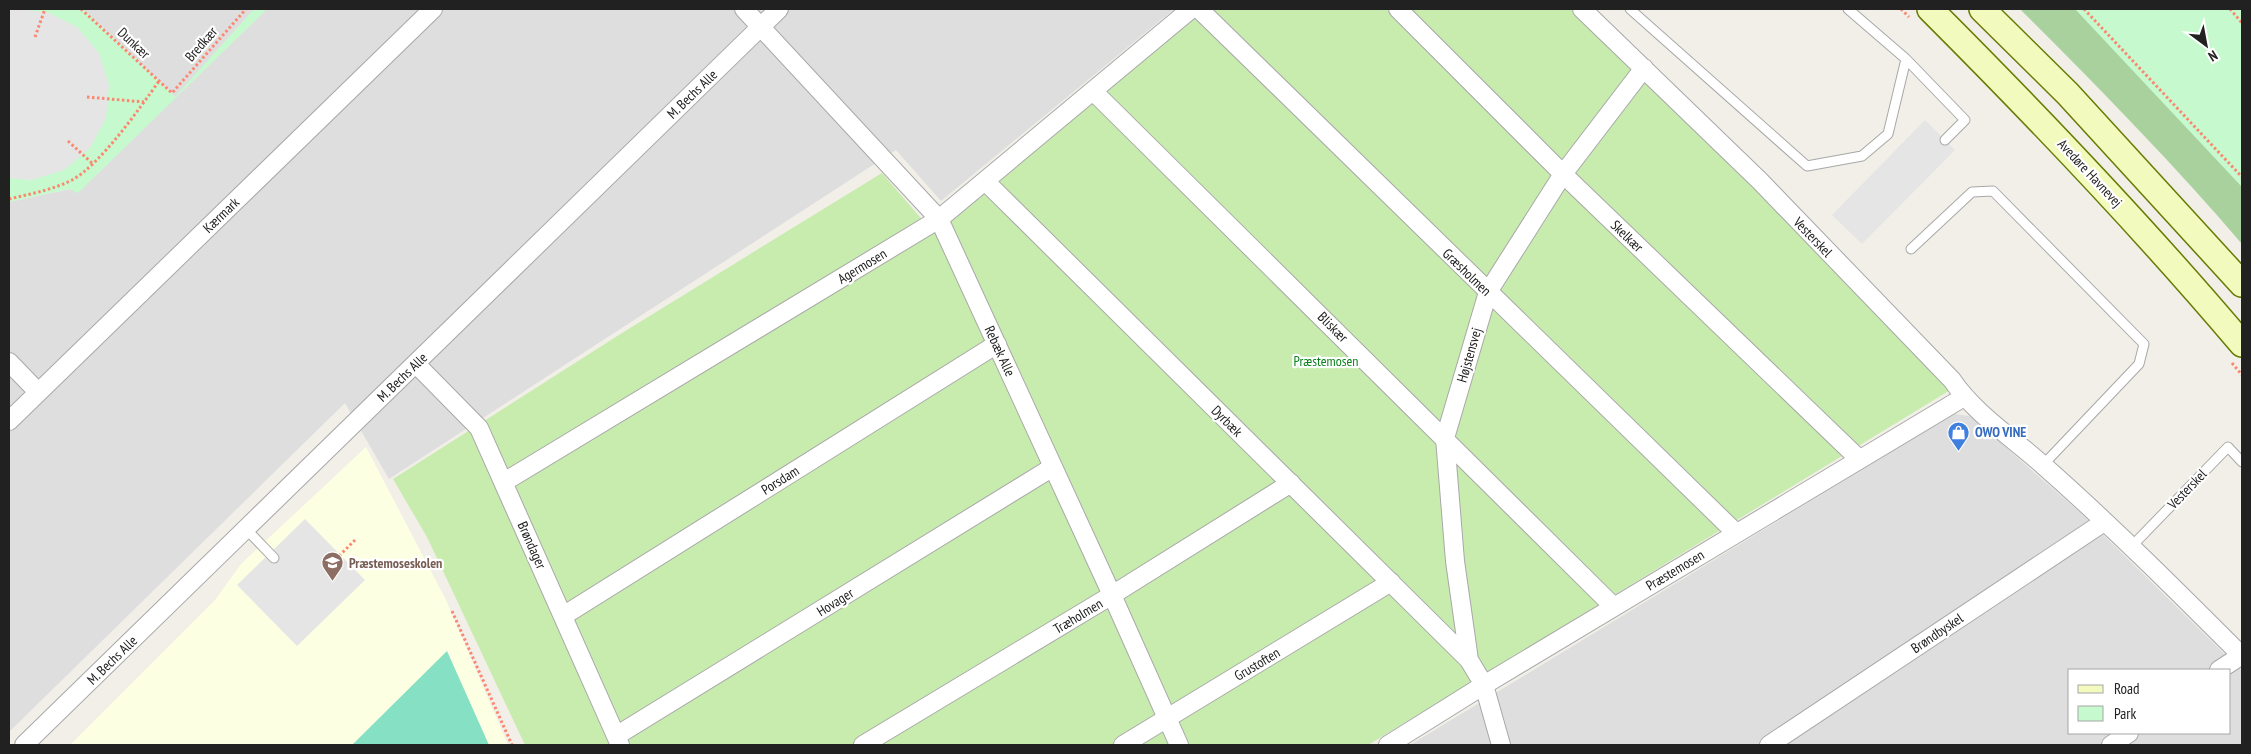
<svg xmlns="http://www.w3.org/2000/svg" width="2251" height="754" font-family="'PT Sans Narrow',sans-serif">
<style>
.residential{fill:#dfdede;fill-rule:evenodd}
.education{fill:#fdffe3}
.grass{fill:#c8ebae}
.forest{fill:#a9d19d}
.park{fill:#c6face}
.pitch{fill:#86e0c3}
.parking{fill:#e5e5e5}
.lines{fill:none;stroke-linecap:round;stroke-linejoin:round}
.lane-casing{stroke:#a8a8a8;stroke-width:11}
.street-casing{stroke:#a8a8a8;stroke-width:20}
.secondary-casing{stroke:#677c04;stroke-width:28}
.path{stroke:#fb8770;stroke-width:3;stroke-dasharray:2.5 2.5;stroke-linecap:butt}
.lane{stroke:#fff;stroke-width:9}
.street{stroke:#fff;stroke-width:18}
.secondary{stroke:#f3fabd;stroke-width:25}
.labels{text-anchor:middle;dominant-baseline:central;stroke-width:4.5;stroke-linejoin:round;paint-order:stroke}
.street-label{font-size:14px;fill:#212121;stroke:#fff}
.park-label{font-size:14px;fill:#0b831d;stroke:#fff}
.shop-label{font-size:14px;font-weight:bold;fill:#366cbe;stroke:#fff;text-anchor:start}
.education-label{font-size:14px;font-weight:bold;fill:#785e54;stroke:#fff;text-anchor:start}
</style>
<rect width="100%" height="100%" fill="#f1efe8"/>
<path class="residential" d="M83,9H1174L941,201L896,150L389,479L345,403L9,732V202L70,189L175,97Z
M1954,414L1970,416L2084,516L2242,671V745H1410ZM2070,670H2230V733H2070Z"/>
<path class="education" d="M366,447L446,600L508,745H70L215,600L241,564Z"/>
<path class="grass" d="M1203,9H1573L1965,381L1368,745H525L427,537L393,479L622,333L882,173L931,230Z"/>
<path class="forest" d="M2020,9H2242V244C2172,162 2096,85 2020,9Z"/>
<path class="park" d="M9,9H83L175,97L254,9H267L78,193L69,189L9,202V178L32,180L14,9L9,11Z
M2075,9H2242V187Z"/>
<path class="pitch" d="M447,651L489,745H352Z"/>
<path class="parking" d="M14,9L47,12L77,27L99,53L109,85L106,118L90,148L64,170L32,180L9,178V11Z
M1925,120L1955,150L1862,244L1832,215Z
M305,519L365,580L297,646L237,585Z"/>
<g class="lines">
<defs>
<path id="lane" d="M1630,9L1807,166L1862,156L1888,134L1906,59
M1848,9L1906,59L1965,120L1945,140
M1911,249L1972,192L1993,191L2144,344L2139,364L2043,465
M246,529L274,558
M2131,547L2228,447L2242,462"/>
<path id="street" d="M744,9L939,219L1112,595L1179,745
M1199,9L1736,533
M1398,9L1563,174L1859,459
M1582,9L1760,181L1952,380C1975,414 2013,438 2044,466C2112,526 2177,591 2242,656
M1093,91L1614,607
M986,182L1469,660
M9,362L38,392
M416,364L479,428L620,745
M9,421L433,9
M504,482L939,219L1191,9
M563,616L997,344
M2219,670L2242,655
M616,736L1053,467
M24,745L779,9
M863,745L1112,595L1291,483
M1123,745L1391,582
M1388,745L1484,685L1964,397
M1501,745L1484,685L1469,660L1455,561L1445,438L1488,292L1563,174L1644,68
M1769,745L2104,522
M2111,745L2129,733"/>
<path id="secondary" d="M1930,9C2038,117 2143,227 2242,344
M1982,9L2068,94L2242,284"/>
</defs>
<use href="#lane" class="lane-casing"/>
<use href="#street" class="street-casing"/>
<use href="#secondary" class="secondary-casing"/>
<path class="path" d="M81,9L172,93L246,9
M1901,9L1909,17
M2084,9L2242,177
M2230,9L2242,23
M35,37L45,9
M87,97L144,102
M68,141L93,164
M9,199C30,194 52,190 72,180C100,165 140,108 159,81
M2232,363L2242,375
M325,570L355,540
M452,611L512,745"/>
<use href="#lane" class="lane"/>
<use href="#street" class="street"/>
<use href="#secondary" class="secondary"/>
</g>
<defs>
<symbol id="shop-pin" viewBox="-11 -11 22 30"><path d="M0 17L-7.5 6A9.5 9.5 0 1 1 7.5 6Z" fill="#3f7fe0" stroke="#fff"/><path d="M-5-2.5h2.3a2.7 3.5 0 0 1 5.4 0H5L5.5 6h-11ZM-1.5-2.5h3a1.5 2.3 0 0 0-3 0Z" fill="#fff"/></symbol>
<symbol id="school-pin" viewBox="-11 -11 22 30"><path d="M0 17L-7.5 6A9.5 9.5 0 1 1 7.5 6Z" fill="#8d6e63" stroke="#fff"/><path d="M0-5L7-2L0 1L-7-2ZM-4 1L0 2.5L4 1V4Q0 6-4 4Z" fill="#fff"/></symbol>
</defs>
<g fill-rule="evenodd">
<use href="#shop-pin" x="1946" y="420" width="25" height="34"/>
<use href="#school-pin" x="320" y="550" width="25" height="34"/>
</g>
<g class="labels">
<g class="street-label">
<text transform="translate(134 43) rotate(43)">Dunkær</text>
<text transform="translate(201 44) rotate(-49)">Bredkær</text>
<text transform="translate(692 94) rotate(-44)">M. Bechs Alle</text>
<text transform="translate(2090 173) rotate(47)">Avedøre Havnevej</text>
<text transform="translate(221 215) rotate(-44)">Kærmark</text>
<text transform="translate(1627 236) rotate(44)">Skelkær</text>
<text transform="translate(1813 237) rotate(46)">Vesterskel</text>
<text transform="translate(862 266) rotate(-31)">Agermosen</text>
<text transform="translate(1467 272) rotate(44)">Græsholmen</text>
<text transform="translate(1333 327) rotate(45)">Bliskær</text>
<text transform="translate(1000 351) rotate(65)">Rebæk Alle</text>
<text transform="translate(1469 355) rotate(-74)">Højstensvej</text>
<text transform="translate(402 377) rotate(-44)">M. Bechs Alle</text>
<text transform="translate(1227 421) rotate(45)">Dyrbæk</text>
<text transform="translate(780 480) rotate(-32)">Porsdam</text>
<text transform="translate(2187 489) rotate(-46)">Vesterskel</text>
<text transform="translate(532 545) rotate(66)">Brøndager</text>
<text transform="translate(1675 570) rotate(-31)">Præstemosen</text>
<text transform="translate(835 602) rotate(-32)">Hovager</text>
<text transform="translate(1078 616) rotate(-31)">Træholmen</text>
<text transform="translate(1937 633) rotate(-34)">Brøndbyskel</text>
<text transform="translate(112 660) rotate(-44)">M. Bechs Alle</text>
<text transform="translate(1257 664) rotate(-31)">Grustoften</text>
</g>
<g class="park-label">
<text x="1326" y="361">Præstemosen</text>
</g>
<g class="shop-label">
<text x="1975" y="432">OWO VINE</text>
</g>
<g class="education-label">
<text x="349" y="563">Præstemoseskolen</text>
</g>
</g>
<rect width="2251" height="754" fill="none" stroke="#212121" stroke-width="20"/>
<rect x="2068" y="669" width="162" height="65" fill="#ffffff" stroke="#a6a6a6"/>
<rect x="2078" y="685" width="25" height="8" fill="#f3fabd" stroke="#a6a6a6"/>
<text x="2114" y="694" font-size="15" fill="#212121">Road</text>
<rect x="2078" y="706" width="25" height="15" fill="#c6face" stroke="#a6a6a6"/>
<text x="2114" y="719" font-size="15" fill="#212121">Park</text>
<g transform="translate(2206 45) rotate(148)" stroke="#ffffff" stroke-width="4" paint-order="stroke">
<path d="M0-4L9 19L0 12L-9 19Z" fill="#212121"/>
<text y="-8" font-size="14" font-weight="bold" text-anchor="middle" fill="#212121">N</text>
</g>
</svg>
